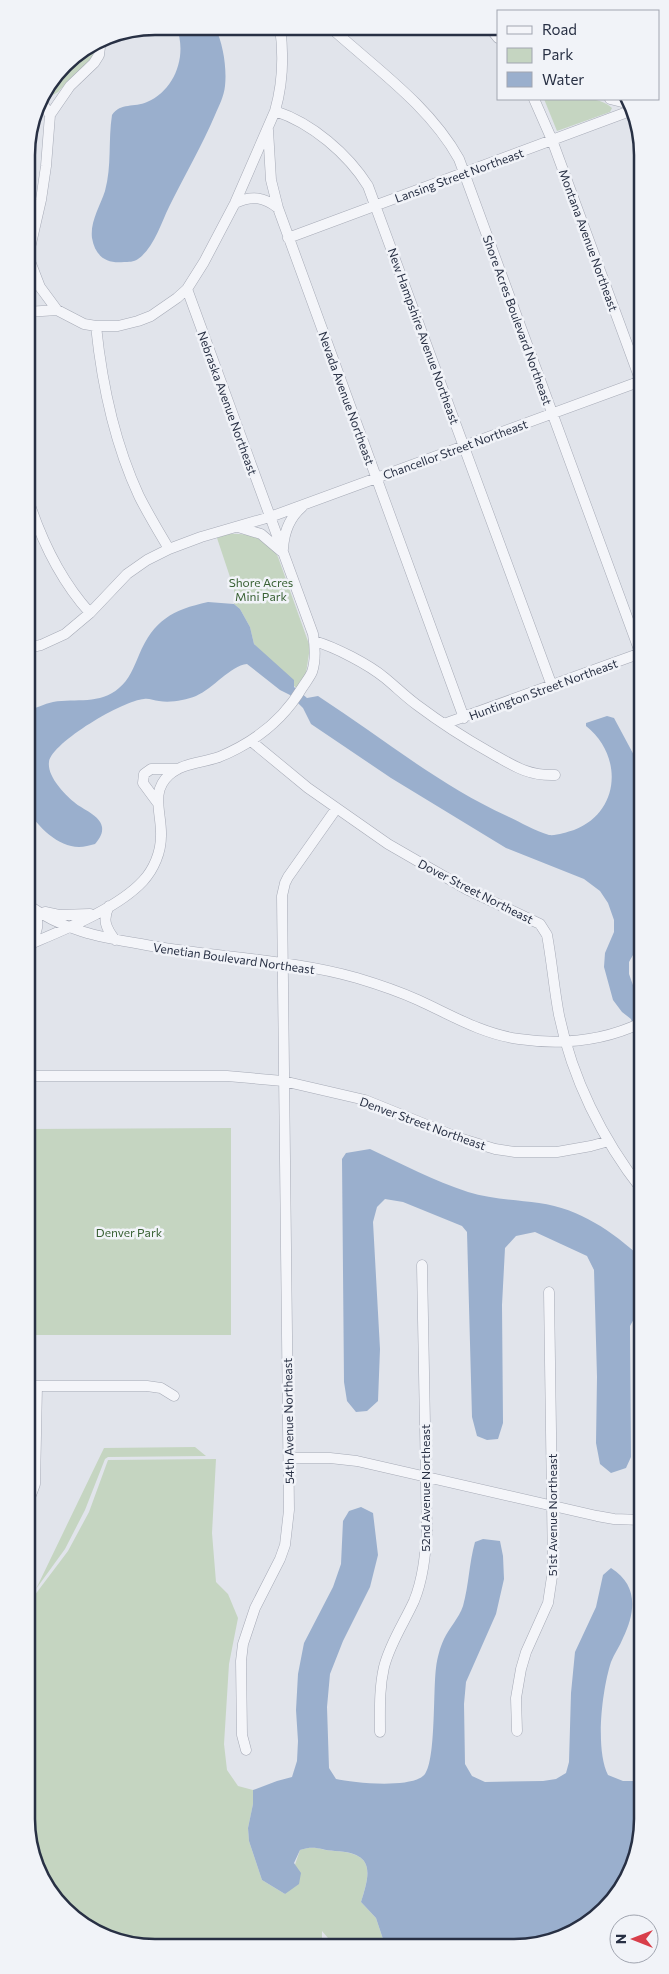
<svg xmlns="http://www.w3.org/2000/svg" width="669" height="1974" font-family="Commissioner,sans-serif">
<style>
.green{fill:#c5d5c1}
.water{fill:#9aafcd}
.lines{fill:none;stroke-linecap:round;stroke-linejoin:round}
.minor-casing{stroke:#a6aab6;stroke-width:11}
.minor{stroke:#f4f5f9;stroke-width:10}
.labels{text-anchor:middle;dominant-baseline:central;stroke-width:5;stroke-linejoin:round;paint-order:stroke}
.street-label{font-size:12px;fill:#283044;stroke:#f1f3f8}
.park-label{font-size:12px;fill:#396134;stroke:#f1f3f8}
.rim{fill:none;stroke:#283044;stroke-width:2.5}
</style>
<rect width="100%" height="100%" fill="#e1e4eb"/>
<path class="green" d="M97,41L92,59L72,77L58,92L51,96L43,93L70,58Z
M544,99C564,99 595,93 612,108L610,112L557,131Z
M227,534C248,533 268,537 278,557L310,647L306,673L297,689L254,644L250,627L240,609L234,604V589L217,538Z
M231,1128V1335H28V1129Z
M195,1447L206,1456L108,1457L105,1459L85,1510L65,1549L36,1589L104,1448Z
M216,1459L212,1533L216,1582L228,1594L238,1618L229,1664L224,1744L227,1770L238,1786L253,1790V1804L248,1828L249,1841L262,1880L285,1894L300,1850C316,1845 319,1850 334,1851C374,1853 371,1870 361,1902L376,1918L385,1945H334L322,1931V1945H130L64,1910L29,1845L28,1604L68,1551L89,1512L108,1460Z"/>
<path class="water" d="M176,26L215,27C223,43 227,68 225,86C224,96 219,106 215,115C202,146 184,176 169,207C161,223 154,248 138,259C134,262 128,262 124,262C106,264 95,256 92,238C90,222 100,206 105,191C112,166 108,140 112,115C121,102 134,108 147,102C175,90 188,55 176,26Z
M208,602L234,604L240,609L250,627L254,644L294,680V687L307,698L318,696C381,737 439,785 507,816C520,822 535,831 549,835C556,836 567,832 574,830C621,812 623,755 586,726V723L607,716L614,718L636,759L641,773V941L629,962V974L638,999V1014L641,1019V1077L635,1069L636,1036L631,1019L622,1012L613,1000L604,967L605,953L614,932V920L608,903L600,891L584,879L506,848L391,778L311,724L303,708L290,695L280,690L247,664C230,666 214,688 196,696C185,700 171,703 159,701C154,701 149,698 144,699C124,700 52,742 49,762C47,776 64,794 74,802C83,810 100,815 102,827C103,834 99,839 95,844C90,845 84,847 79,847C58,847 38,827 27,809V711C36,708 44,704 53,702C76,698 100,705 119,688C129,680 134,667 139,655C154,620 172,610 208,602Z
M370,1149C402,1164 434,1181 468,1192C490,1199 516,1200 539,1203C581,1209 611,1231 642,1258V1315L635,1317L630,1326L631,1457L626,1468L611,1473L600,1464L596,1443L597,1377L594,1270L587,1256L535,1232L516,1236L505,1248L502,1305L503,1423L498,1439L487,1440L477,1436L472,1417L467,1232L462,1226L403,1202L385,1199L377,1207L373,1222L380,1349L378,1401L367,1411L356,1412L347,1401L344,1382L342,1159L346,1153Z
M361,1507L373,1513L378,1555L370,1587L343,1641L330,1674L327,1707L329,1768L336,1779C353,1783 414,1789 425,1774C436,1759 433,1691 436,1668C437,1659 440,1647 444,1639C449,1628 459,1618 463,1606C469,1585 469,1563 475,1542L483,1539L500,1541L503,1556L504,1579L496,1614L466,1682L464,1704L465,1764L472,1776L485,1782L543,1781L556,1779L566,1773L569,1762L571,1693L575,1652L596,1607L603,1575L611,1568C638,1585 636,1611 623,1638C620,1646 614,1654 611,1662C602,1690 595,1749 608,1775L623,1781H642V1827L633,1868L611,1904L579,1930L540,1945H432L421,1939C408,1941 398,1945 385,1945L376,1918L361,1902C371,1871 374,1853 335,1851C319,1850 316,1845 300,1850L294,1863L301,1873L299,1884L285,1894L262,1880L249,1841L248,1828L253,1804V1790L277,1781L292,1777L297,1761L298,1741L296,1710L298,1674L304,1643L333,1587L341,1564L343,1521L349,1511Z"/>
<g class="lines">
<defs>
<path id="minor" d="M330,27C375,68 429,105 459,159L641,655
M490,28L498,38
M39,98L50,115
M534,99L552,140L641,382
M610,99L626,103
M275,111C312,123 348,154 368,186L552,686
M268,130L271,180L278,208L464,718
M235,203C252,195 264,197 278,208
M288,238L630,111
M28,256L40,287L57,310
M27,261L41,200L46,166L50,115L70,86L94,63L99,55L101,39
M27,312L57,310L84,324L96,326H118L138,321L151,316L177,298L187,289L204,262L235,203L275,111C283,83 284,56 280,27
M96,326C102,385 114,442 139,496C148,514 159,532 169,549
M27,496C40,537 61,581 90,613
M238,527L261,534L281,551
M283,549C284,532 289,518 302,507
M314,641C335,647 368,664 385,678C396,687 406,697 417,705C441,723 466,739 491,753C514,766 528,776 555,775
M27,648L41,645L65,634L90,613L127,574L147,560L169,549L201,537L270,517L641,381
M444,724L641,653
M251,741L308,788L388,844L466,889L540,924L547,935C552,962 554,989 559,1015C572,1078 602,1139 642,1190
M157,802L143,783L144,774L151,769H178
M28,905C63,930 98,937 141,944C213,958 286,958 357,978C377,984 398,991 418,1000C451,1015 482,1034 519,1039C561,1045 603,1041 641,1023
M109,906C102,920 106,928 115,940
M45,912L59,915L90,914
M28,945C63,930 117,909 143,881C154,869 161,852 161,836C162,814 150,792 169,775C182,763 202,763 219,757C253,743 283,720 302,688C305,683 310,677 312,672C316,660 315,646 313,634L187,289
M28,945C38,933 40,923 34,910
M28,1076H227L283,1081L365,1100L459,1138L495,1149L515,1152H557L591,1146L609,1141
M28,1386H147L161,1388L174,1396
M289,1458H330L357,1461L597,1516L614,1519L642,1520
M28,1503L35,1484L37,1386
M517,1731L516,1698L521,1669L526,1652L548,1603L553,1570L549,1292
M380,1732C380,1710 379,1689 384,1667C390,1643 404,1623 414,1601C423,1579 425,1556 427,1533L422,1265
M246,1750L242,1735L241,1661L243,1644L255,1608L280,1559L285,1545L289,1510L282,896L285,883L288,877L336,809"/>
</defs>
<use href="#minor" class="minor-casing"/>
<use href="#minor" class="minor"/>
</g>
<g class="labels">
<g class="street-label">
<text transform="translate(459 175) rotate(-20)">Lansing Street Northeast</text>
<text transform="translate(589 240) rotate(70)">Montana Avenue Northeast</text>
<text transform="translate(518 320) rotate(70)">Shore Acres Boulevard Northeast</text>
<text transform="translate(424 336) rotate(70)">New Hampshire Avenue Northeast</text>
<text transform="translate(347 398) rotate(70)">Nevada Avenue Northeast</text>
<text transform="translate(228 403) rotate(70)">Nebraska Avenue Northeast</text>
<text transform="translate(455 449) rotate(-20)">Chancellor Street Northeast</text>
<text transform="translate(543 689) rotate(-20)">Huntington Street Northeast</text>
<text transform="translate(476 891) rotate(27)">Dover Street Northeast</text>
<text transform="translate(234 958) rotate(8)">Venetian Boulevard Northeast</text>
<text transform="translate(423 1123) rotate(20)">Denver Street Northeast</text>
<text transform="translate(288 1421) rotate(-91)">54th Avenue Northeast</text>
<text transform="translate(425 1488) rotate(-90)">52nd Avenue Northeast</text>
<text transform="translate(552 1515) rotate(-90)">51st Avenue Northeast</text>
</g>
<g class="park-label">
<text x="261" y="582">Shore Acres<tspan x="261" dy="14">Mini Park</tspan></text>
<text x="129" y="1232">Denver Park</text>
</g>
</g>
<path d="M0 0H669V1974H0ZM155 35H514A120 120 0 0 1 634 155V1819A120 120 0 0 1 514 1939H155A120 120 0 0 1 35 1819V155A120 120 0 0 1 155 35Z" fill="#f1f3f8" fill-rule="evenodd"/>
<path class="rim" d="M155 35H514A120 120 0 0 1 634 155V1819A120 120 0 0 1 514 1939H155A120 120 0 0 1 35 1819V155A120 120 0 0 1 155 35Z"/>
<rect x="497" y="10" width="162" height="90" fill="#f1f3f8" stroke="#a1a5b0"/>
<rect x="507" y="26" width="25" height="8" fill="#f4f5f9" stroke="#a1a5b0"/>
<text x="542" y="35" font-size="15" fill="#283044">Road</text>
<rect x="507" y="48" width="25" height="15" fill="#c5d5c1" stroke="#a1a5b0"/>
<text x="542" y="60" font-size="15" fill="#283044">Park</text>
<rect x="507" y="72" width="25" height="15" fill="#9aafcd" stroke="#a1a5b0"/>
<text x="542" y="85" font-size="15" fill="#283044">Water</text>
<g transform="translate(634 1939) rotate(270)"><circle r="24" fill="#f1f3f8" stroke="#a1a5b0"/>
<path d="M0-4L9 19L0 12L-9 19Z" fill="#d83e4a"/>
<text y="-8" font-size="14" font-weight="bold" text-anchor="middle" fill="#283044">N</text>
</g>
</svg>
